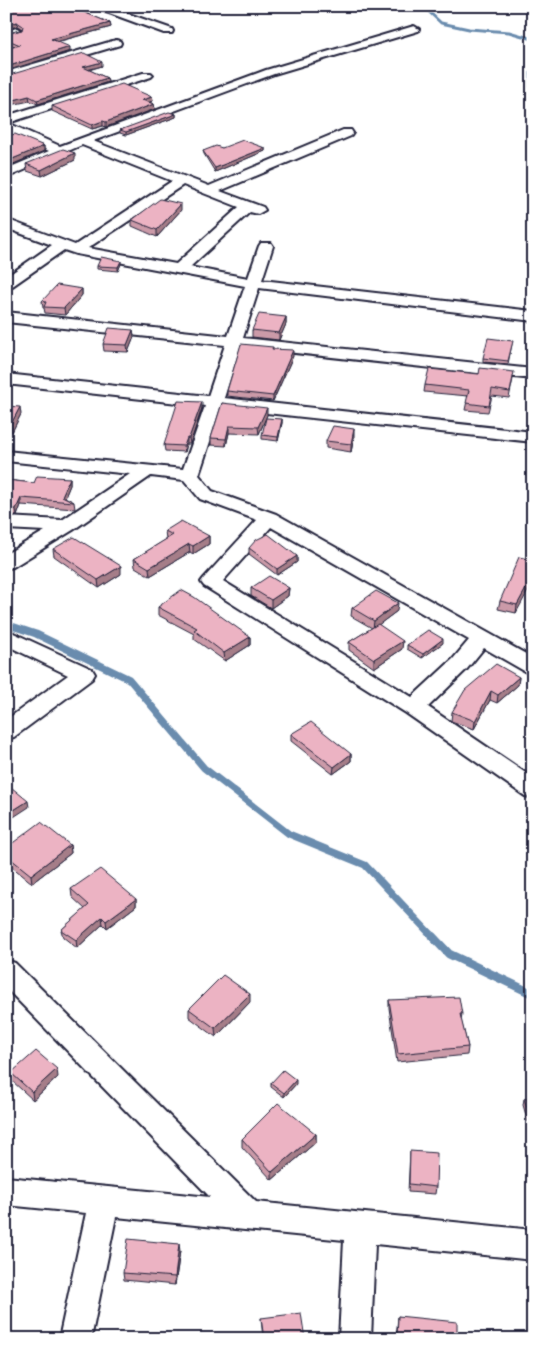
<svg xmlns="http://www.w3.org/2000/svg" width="539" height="1345" font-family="Pangolin,sans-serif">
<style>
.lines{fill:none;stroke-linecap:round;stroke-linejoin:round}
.stream-far2{stroke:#6a8cae;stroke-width:3}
.stream-far1{stroke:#6a8cae;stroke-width:7}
.stream{stroke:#6a8cae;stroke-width:9}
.street-casing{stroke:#22223b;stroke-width:4}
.street{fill:#fff;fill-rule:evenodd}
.wall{fill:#cb9aa8;stroke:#22223b}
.shaded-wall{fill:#a57d88;stroke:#22223b}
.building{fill:#ecb3c3;stroke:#22223b}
</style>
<rect width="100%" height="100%" fill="#fff"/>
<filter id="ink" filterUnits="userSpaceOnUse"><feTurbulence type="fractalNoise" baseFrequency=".02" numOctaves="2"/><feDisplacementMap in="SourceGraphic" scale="10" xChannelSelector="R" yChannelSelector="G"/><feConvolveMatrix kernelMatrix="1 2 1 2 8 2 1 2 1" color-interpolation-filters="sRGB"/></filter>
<g filter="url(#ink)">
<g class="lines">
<path class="stream-far2" d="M429,6L427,10L441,23L469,29L509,32L533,39
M533,72H531V91L533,94"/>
<path class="stream-far1" d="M6,624L36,634L129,679L204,768L289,834L365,865L433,937"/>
<path class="stream" d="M432,936L449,954L533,994"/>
<defs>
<path id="street" d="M90,6H106L172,29L173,31L172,33H164Z
M414,26L419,29L418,31L274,74L93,141L209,186L343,130H351L353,133L351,136L220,191L263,207L265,210L258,214L250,212L190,267L248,278L259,246L261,243H271L273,246L262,280L533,311V321L259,288L243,338L533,369V379L240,347L224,398L533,432V442L221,408L199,475L212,491L276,514L533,658V674L526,672L484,648L467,669L428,707L533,778V798L525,796L406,713L204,586L201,582L204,578L257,520L200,499L184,480L151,476L73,530L13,567L6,569V554L45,531L6,529V517L62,520L130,474L6,461V451L183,469L205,406L6,384V374L208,396L225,345L6,322V312L228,336L245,286L76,254L64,250L11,287L6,288V277L52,245L6,228V219L75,245L172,181L82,145L6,178V169L49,151L6,131V116L143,73H151L153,75L151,77L8,123L60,146L266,70ZM183,185L239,207L176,264L88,248ZM271,527L469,640L453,659L412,697L223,581Z
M17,28L22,31L21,33L6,37V31Z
M116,40L120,41L121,43L120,45L6,79V72Z
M7,630L92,669L95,674L92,679L14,737L6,739V720L68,675L6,645Z
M6,960L15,963L256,1202L533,1230V1260L375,1244L371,1339H339L344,1240L116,1217L91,1339H59L86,1213L6,1205V1177L210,1197L6,988Z"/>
</defs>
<use href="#street" class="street-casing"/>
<use href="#street" class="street"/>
</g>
<path class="wall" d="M6,6H85L83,12L110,23L111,27L57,42L70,51L6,71V49L15,46L6,43V34L22,29L18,26Z
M102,66L89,70L107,78L108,82L38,104L30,101L6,76Z
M152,97L153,101L149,102L154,104L155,109L106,127L103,126L92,129L52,111V106Z
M176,114V117L126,135L120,133V130Z
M6,135L44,146V151L11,165L6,163Z
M222,148H265V151L215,172L204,154L203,151Z
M75,160L42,176L27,171L26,164Z
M181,210L157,237L132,226V220Z
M121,264L118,271L97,269V266Z
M82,289V295L65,315L45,313L44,308H43L42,301Z
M286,317V324L279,340L252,337V330Z
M133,330L134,337L128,352L104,351L103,344Z
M512,344L508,364L483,362V358Z
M273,347V349L293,356L273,401L227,396V391Z
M513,379L509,398L492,396L488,412L465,410L468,396L424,392L425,385Z
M222,403L267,415L259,434L229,433L226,446L211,445V438Z
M6,406L21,414L12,432L6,431Z
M202,408L190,444H187L185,452L165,451L164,445Z
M282,419V423L278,441L262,439V435Z
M354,437L351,452L326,448V441Z
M70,478V485L65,497L74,502L75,509L21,505L17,516L6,515V480L34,483Z
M165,531L209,536V544L193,554L190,552L150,576L135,567L134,559L167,539H166Z
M249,548L297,556V562L277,575L249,554Z
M53,549L121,574L99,588L54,556Z
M533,560L516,613L498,609L500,601Z
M251,588H289L288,596L271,608L251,596Z
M158,607L250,637V645L225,661L194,639V634L158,615Z
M352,608L397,611L378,625L402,649L374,668L349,650V642L372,628L351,616Z
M443,643L422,658L407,649V645Z
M519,677L518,685L497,703L490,700L474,729L451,721L452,712Z
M291,734L351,754V761L333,774L291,741Z
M70,845L71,853L32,883L6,862V848Z
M71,889L136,899V906L107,928L103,924L77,948L63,937L61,930L85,909L72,897Z
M389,1000L462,1014L461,1020L468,1047L467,1055L397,1062L389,1008Z
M250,1002L216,1037L189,1017V1009Z
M11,1073L58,1077L33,1100L12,1081Z
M271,1083L296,1084L284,1097L271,1087Z
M533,1098V1121L528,1122L523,1105L524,1099Z
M316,1134V1142L272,1180L242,1147V1139Z
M410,1151L436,1187L435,1194L408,1192Z
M532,1191H533V1216H531L530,1198Z
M180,1251L175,1285L124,1280L123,1273Z
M398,1316L457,1339H396Z
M261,1318L305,1339H263Z"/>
<path class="shaded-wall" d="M17,22L18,26L6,29V25Z
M110,23L111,27L52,43L51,39Z
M70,47V51L6,71V67Z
M102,62V66L83,71V67Z
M107,78L108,82L38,104L37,100Z
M29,96L30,101L6,106V102Z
M152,97L153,101L143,104L142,100Z
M154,104L155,109L106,127V122Z
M176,114V117L126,135V132Z
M103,121V126L92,129V125Z
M44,146V151L11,165L10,160Z
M265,148V151L215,172V168Z
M75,153V160L42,176L41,170Z
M181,204V210L157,237V230Z
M121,261V264L118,271V267Z
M82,289V295L65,315L64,308Z
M286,317V324L279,340V333Z
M133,330L134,337L128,352L127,345Z
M293,350V356L273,401V396Z
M202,402V408L190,444L189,438Z
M20,407L21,414L12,432L11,424Z
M267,408V415L259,434L258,427Z
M282,419V423L278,441V437Z
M229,426V433L226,446V439Z
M354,429V437L351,452V444Z
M187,438V444L185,452L184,446Z
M70,478V485L63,502L62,496Z
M21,498V505L17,516L16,509Z
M209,536V544L193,554V546Z
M189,544L190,552L150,576L149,568Z
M297,556V562L277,575V569Z
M121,566V574L99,588L98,580Z
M533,576V582L516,613L517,605Z
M289,588L288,596L271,608V600Z
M398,603L397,611L373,629L374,621Z
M250,637V645L225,661L224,653Z
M443,639V643L422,658L423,654Z
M403,641L402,649L374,668V659Z
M519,677L518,685L497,703L498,695Z
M491,691L490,700L474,729L475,721Z
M351,754V761L333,774L334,767Z
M28,801L29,807L6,822V815Z
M70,845L71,853L32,883L31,875Z
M136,899V906L107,928L106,921Z
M102,917L103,924L77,948L76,940Z
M250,994V1002L216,1037L215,1028Z
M57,1069L58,1077L33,1100L32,1092Z
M296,1080V1084L284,1097V1093Z
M316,1134V1142L272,1180V1172Z
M179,1244L180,1251L175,1285V1277Z"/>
<path class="building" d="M6,6H83L81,11L110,23L51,39L70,47L6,67V49L20,45L6,39V34L22,30L23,26L17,22L6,25Z
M84,53L102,62L83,67L107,78L37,100L29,96L6,102V76Z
M122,84L152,97L142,100L154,104L106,122L103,121L92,125L52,106Z
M169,112L176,114L126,132L120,130Z
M15,134L44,146L10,160L6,159V135L8,136Z
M243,140L265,148L215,168L203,151L216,146L222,148Z
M63,149L75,153L41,170L26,164Z
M160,199L181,204L157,230L132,220Z
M101,257L121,261L118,267L97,266Z
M57,285L82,289L64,308L44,307L46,302L42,301Z
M259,314L286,317L279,333L252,330Z
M109,328L133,330L127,345L103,344Z
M488,338L513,341L508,361L483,358Z
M241,344L273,347L272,349L293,350L273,396L227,391Z
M480,368L514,372L510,392L492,389L489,406L466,403L469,390L425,385L429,369L479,374Z
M178,401L202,402L189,438H187L184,446L164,445Z
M222,403L267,408L258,427L229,426L226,439L211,438Z
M6,406L20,407L11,424H6Z
M266,418L282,419L278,437L262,435Z
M333,426L354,429L351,444L326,441Z
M37,476L70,478L62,496L74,502L21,498L16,509H6V480L34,483Z
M181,521L209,536L193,546L189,544L149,568L134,559L173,535L165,531Z
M268,534L297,556L277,569L249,548L256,540Z
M74,537L121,566L98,580L53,549Z
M519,557L533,560V576L517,605L500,601Z
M269,576L289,588L271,600L251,588Z
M181,590L194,597L250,637L224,653L194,630L197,628L158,607Z
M376,591L398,603L374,621L352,608Z
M378,624L403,641L374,659L349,642Z
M428,630L443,639L423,654L407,645Z
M496,664L519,677L498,695L491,691L475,721L452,712L465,690Z
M311,722L351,754L334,767L291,734Z
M6,783L28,801L6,815Z
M41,822L70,845L31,875L6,855V848Z
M100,869L136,899L106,921L102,917L76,940L61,930L89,905L71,889Z
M223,975L250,994L215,1028L189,1009Z
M459,997L462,1014H460L468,1047L398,1054L389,1000Z
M36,1051L57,1069L32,1092L11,1073Z
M283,1070L296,1080L284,1093L271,1083Z
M533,1098V1115H530L524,1099Z
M278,1103L316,1134L272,1172L242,1139Z
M410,1151L437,1153L436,1187L409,1184Z
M128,1239L179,1244L175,1277L123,1273Z
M301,1313L305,1339H264L261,1318Z
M398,1316L457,1322V1339H397Z"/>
</g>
<rect width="539" height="1345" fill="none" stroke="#fff" stroke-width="25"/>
<rect x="12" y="12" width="514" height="1320" fill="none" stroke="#22223b" stroke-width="2" filter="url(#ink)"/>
</svg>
